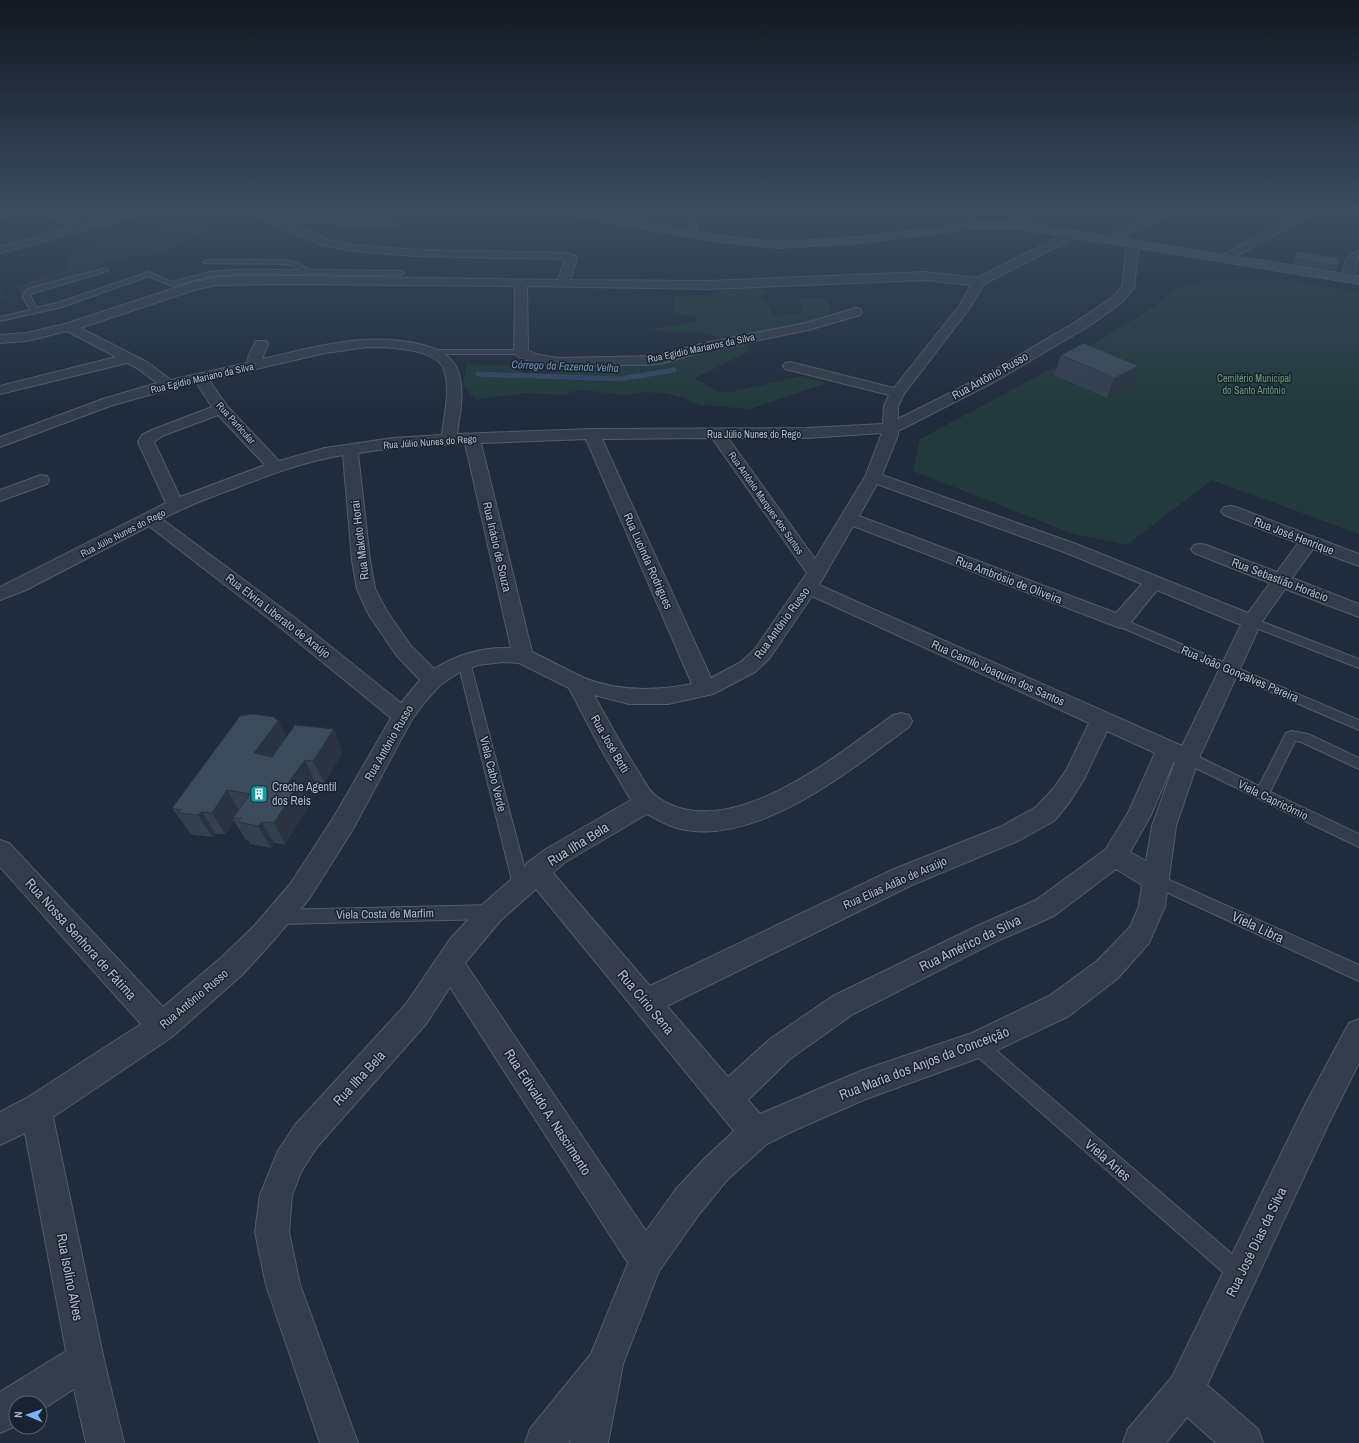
<svg xmlns="http://www.w3.org/2000/svg" width="1359" height="1443" font-family="'Archivo Narrow',sans-serif">
<style>
.green{fill:#223a3c}
.lines{fill:none;stroke-linecap:round;stroke-linejoin:round}
.stream{stroke:#324864;stroke-width:5}
.service-casing{stroke:#525c69;stroke-width:2}
.minor-casing{stroke:#525c69;stroke-width:2}
.tertiary-casing{stroke:#525c69;stroke-width:2}
.secondary-casing{stroke:#525c69;stroke-width:2}
.service{fill:#343e4b;fill-rule:evenodd}
.minor{fill:#343e4b;fill-rule:evenodd}
.tertiary{fill:#343e4b;fill-rule:evenodd}
.secondary{fill:#414d5e;fill-rule:evenodd}
.wall{fill:#34404e}
.shaded-wall{fill:#2a3440}
.building{fill:#3c4b5b;stroke:#2a3440}
.labels{text-anchor:middle;dominant-baseline:central;stroke-width:3;stroke-linejoin:round;paint-order:stroke}
.far-street-label{font-size:10px;fill:#afb9c7;stroke:#192330}
.far-park-label{font-size:10px;fill:#649a6f;stroke:#192330}
.far-water-label{font-size:11px;font-style:italic;fill:#7490b2;stroke:#192330}
.street-label{font-size:12px;fill:#afb9c7;stroke:#192330}
.poi-label{font-size:12px;fill:#afb9c7;stroke:#192330;text-anchor:start}
.near-street-label{font-size:14px;fill:#afb9c7;stroke:#192330}
</style>
<rect width="100%" height="100%" fill="#202c3b"/>
<path class="green" d="M197,218L215,228L182,240L172,248L148,257L131,255L103,264L92,270L53,281L22,294L15,287L66,269L71,260L65,255C92,246 121,232 150,236L155,231Z
M1238,278L1281,279L1359,292V534L1212,480L1127,545L1073,534L913,471L920,439L1062,363L1157,305L1171,291L1198,282Z
M755,287L765,289L770,292L760,298L766,302L773,316L800,313L801,307L799,298H824L830,306V316L818,322L771,331L719,338L696,331L682,333L645,330L696,322L698,317L674,313V295L710,297L715,291Z
M746,344L749,351L695,378L716,391L731,392L801,376L827,383L750,409L700,405L684,398L664,393L644,392L626,395L579,390L563,395L525,393L476,400L463,385L467,364L507,366L531,375L606,369L671,360Z"/>
<g class="lines">
<path class="stream" d="M478,374L620,379L674,370"/>
<defs>
<path id="service" d="M206,260H285L298,263L309,270L401,271L404,273L401,275L235,274L210,276L172,286L149,276L62,307L0,321V317L30,310L22,295L28,289L105,268L108,270L107,271L34,293L30,295L36,308L57,303L149,272L172,282L210,272L235,270H300L294,266L285,264L204,263L203,262Z
M427,350H521L525,352L521,354H427Z
M1120,618L1359,720V730L1116,625L1114,622L1116,619Z
M1252,618L1359,659V668L1248,625L1246,622L1248,619Z
M464,658L468,659L470,662L529,885L526,890L521,891L516,890L513,885L458,662L460,659Z
M1291,731L1308,734L1359,758V769L1301,742L1295,741L1270,792L1359,834V847L1183,762L1181,758L1183,754L1188,753L1193,754L1259,786L1286,733Z
M1156,874L1359,965V981L1151,885L1148,880L1151,875Z
M492,905L497,907L500,912L497,917L492,919L278,924L272,922L270,917L272,912L278,910Z
M977,1037L983,1039L1247,1267L1250,1274L1247,1281L1240,1284L1233,1281L971,1051L968,1045L971,1039Z"/>
<path id="minor" d="M9,209H26L25,211L0,218V212Z
M33,209H48L88,225L89,227L84,230L80,229L34,211Z
M242,209H256L269,215L274,212L394,223L399,226L394,229L278,218L329,240L354,245L416,250L567,253L575,256L577,258L570,280L708,281L925,272L977,278L1071,231H1079L1080,233L1079,235L984,284L969,309L904,394L898,406V419L986,375L1079,320L1113,297L1122,287L1127,244L1133,241L1137,242L1139,244L1134,288L1121,303L1089,326L996,381L898,431V435L882,475L1076,544L1248,613L1270,583L1194,553L1191,549L1194,545L1200,544L1206,545L1277,572L1298,543L1224,515L1221,511L1224,507L1230,506L1236,507L1359,554V566L1313,549L1292,578L1359,604V617L1285,589L1261,623L1199,758L1176,826L1165,906L1149,943L1117,979L1069,1016L987,1055L866,1099L793,1131L767,1144L727,1180L700,1213L659,1271L623,1364L608,1443H570L571,1439L568,1443H525L530,1429L591,1354L628,1263L450,987L426,1024L317,1147L301,1172L292,1195L289,1232L300,1285L358,1443H320L266,1285L255,1232L260,1195L278,1151L295,1125L406,1004L450,939L483,904L525,867L527,863L546,849L631,800L601,749L569,688L519,663L502,662L478,665L461,671L440,685L424,703L411,721L353,829L309,899L273,941L243,974L172,1037L53,1117L104,1360L124,1443H86L74,1389L40,1411V1403H16V1426L0,1433V1392L66,1351L25,1133L0,1145V1112L25,1099L141,1024L0,867V840L9,843L163,1007L223,956L255,925L291,883L335,815L391,718L281,628L149,526L26,590L0,600V587L166,503L138,442L142,435L152,430L212,407L196,382L113,405L0,447V437L103,399L157,383L137,368L127,363L0,394V386L116,357L67,331L27,341L0,343V335L27,333L65,324L190,283L217,277L292,276L558,280L565,259L416,256L354,251L322,245L243,211ZM925,280L971,285L960,305L894,388L790,362L785,363L783,366L785,369L889,395L884,406L883,424L807,428L592,429L457,434C460,414 465,390 458,371C453,356 437,349 423,345C366,331 317,347 262,359L268,344L266,341H256C252,348 248,355 247,363L171,380L147,362L80,328L197,289L217,285L292,284L515,286L514,352C530,375 620,363 647,365L659,364L706,351L808,330L860,315L862,312L860,309L856,308L806,323L704,343L658,356L558,358L535,354L528,350L527,286L708,289ZM368,347C387,347 437,348 444,370C451,390 444,415 442,435L393,438L325,448L279,461L227,406L209,380L325,353ZM218,415L265,465L180,497L154,442L162,436ZM882,433L865,477L815,559L728,438H807ZM712,438L807,573L755,649L741,662L711,678L602,439ZM586,439L692,684C656,691 617,692 582,677C565,669 549,660 532,652L481,443ZM465,443L511,648C484,647 457,654 434,669L411,646L388,613L375,589L370,560L358,453L393,448ZM343,455L352,560L357,589L369,615L397,656L420,680L401,703L295,618L162,519C186,506 212,497 238,487C272,474 306,461 343,455ZM877,484L1064,552L1142,584L1116,613L859,516ZM853,526L1120,628L1127,627L1157,590L1241,625L1182,746L819,585ZM812,596L1089,723L1067,769L1053,789L1036,807L1000,827L894,869L650,986L553,873L564,863L647,814C657,819 666,825 677,828C755,849 850,770 909,727L912,721L909,715L901,713L893,715C837,755 726,848 656,796C648,790 643,779 638,771C622,747 608,721 594,695L629,704H668L713,694L755,672L769,659ZM1107,731L1155,753L1129,811L1106,849L1036,900L975,927L833,996L770,1039L728,1077L667,1006L912,885L1018,841L1054,821L1069,803L1084,779ZM1174,761L1175,762L1152,826L1146,861L1130,852L1151,815ZM1116,869L1142,885L1139,906L1130,927L1097,961L1049,996L972,1033L863,1070L760,1114L748,1100L790,1059L853,1014L993,943L1054,916ZM536,889L734,1131L705,1158L676,1189L646,1231L465,963L501,920Z
M685,209H695L697,235L696,237L692,238L687,235Z
M751,209H839L834,212C819,213 760,219 751,209Z
M942,209H988C981,216 953,214 943,211Z
M997,209H1012L1022,213L1026,209H1037L1019,227L1015,228L1010,225L1016,218L998,211Z
M1310,209H1323L1229,260H1221L1219,258L1221,256Z
M1346,209H1359V217Z
M1359,251C1359,254 1354,279 1352,282H1344L1342,279C1343,266 1345,254 1359,251Z
M41,475L47,476L49,480L47,484L0,501V490Z
M1359,1019V1063L1328,1125L1207,1385L1258,1429L1263,1443H1216L1187,1417L1166,1443H1123L1128,1429L1172,1377L1306,1103L1349,1023Z"/>
<path id="tertiary" d="M137,209H155L154,211L0,253V247Z
M1168,209H1182L1181,211L1112,241H1104L1102,239L1104,237Z"/>
<path id="secondary" d="M549,209H573L713,235L779,242L861,237L976,222H1015L1359,276V284L1015,228H976L861,243L779,248L713,241L554,212Z"/>
</defs>
<use href="#service" class="service-casing"/>
<use href="#minor" class="minor-casing"/>
<use href="#tertiary" class="tertiary-casing"/>
<use href="#secondary" class="secondary-casing"/>
<use href="#service" class="service"/>
<use href="#minor" class="minor"/>
<use href="#tertiary" class="tertiary"/>
<use href="#secondary" class="secondary"/>
</g>
<path class="wall" d="M1296,251L1338,266L1336,271L1293,264L1294,256Z
M1084,343L1131,386L1107,398L1054,375L1061,355Z
M278,721L286,737L343,752L324,783L315,782L304,799L308,808L285,844L274,843L271,848L250,844L248,840H246L234,821L225,834H216L212,837L192,835L188,830L187,829L172,808Z"/>
<path class="shaded-wall" d="M0,284L8,298L0,300Z
M1139,366L1131,386L1107,398L1114,378Z
M278,721L289,743L266,775L254,753Z
M334,729L343,752L324,783L313,761Z
M305,760L315,782L304,799L308,808L285,844L274,823L288,783Z
M227,790L240,812L233,818L234,821L225,834L212,813Z
M202,812L216,834L212,837L198,815Z
M262,822L274,843L271,848L258,826Z"/>
<path class="building" d="M1296,251L1339,258L1338,266L1295,259Z
M1084,343L1139,366L1114,378L1061,355Z
M253,714L274,717L278,721L254,753L272,757L295,725L334,729L313,761L305,760L288,783L297,787L274,823L262,822L258,826L238,822L241,818H233L250,794L227,790L212,813L202,812L198,815L177,813L181,810L172,808L240,716Z"/>
<linearGradient id="sky" x2="0" y2="1"><stop stop-color="#121820"/><stop offset="0.51" stop-color="#3c4b60"/><stop offset="1" stop-color="#3c4b60" stop-opacity="0"/></linearGradient>
<rect width="1359" height="411" fill="url(#sky)"/>
<defs>
<symbol id="building-square" viewBox="-11 -11 22 22"><rect x="-9" y="-9" width="18" height="18" rx="4" fill="#0f9aa8" stroke="#192330"/><path d="M-4-6H4V6H1V3H-1V6H-4ZM-2.5-4.3h1.7v1.8h-1.7ZM.8-4.3h1.7v1.8H.8ZM-2.5-1h1.7V.8h-1.7ZM.8-1h1.7V.8H.8Z" fill="#fff"/></symbol>
</defs>
<g fill-rule="evenodd">
<use href="#building-square" x="249" y="784" width="20" height="20"/>
</g>
<g class="labels">
<g class="far-street-label">
<text transform="translate(701 348) rotate(-12)">Rua Egídio Marianos da Silva</text>
<text transform="translate(202 378) rotate(-13)">Rua Egídio Mariano da Silva</text>
<text transform="translate(236 423) rotate(48)">Rua Particular</text>
<text x="754" y="434">Rua Júlio Nunes do Rego</text>
<text transform="translate(430 442) rotate(-4)">Rua Júlio Nunes do Rego</text>
<text transform="translate(766 503) rotate(55)">Rua Antônio Marques dos Santos</text>
<text transform="translate(123 533) rotate(-27)">Rua Júlio Nunes do Rego</text>
</g>
<g class="far-park-label">
<text x="1254" y="378">Cemitério Municipal<tspan x="1254" dy="12">do Santo Antônio</tspan></text>
</g>
<g class="far-water-label">
<text transform="translate(565 366) rotate(2)">Córrego da Fazenda Velha</text>
</g>
<g class="street-label">
<text transform="translate(990 376) rotate(-29)">Rua Antônio Russo</text>
<text transform="translate(1294 536) rotate(21)">Rua José Henrique</text>
<text transform="translate(360 540) rotate(-97)">Rua Makoto Horai</text>
<text transform="translate(497 547) rotate(77)">Rua Inácio de Souza</text>
<text transform="translate(648 561) rotate(66)">Rua Lucinda Rodrigues</text>
<text transform="translate(1009 580) rotate(21)">Rua Ambrósio de Oliveira</text>
<text transform="translate(1280 580) rotate(21)">Rua Sebastião Horácio</text>
<text transform="translate(278 616) rotate(38)">Rua Elvira Liberato de Araújo</text>
<text transform="translate(782 623) rotate(-54)">Rua Antônio Russo</text>
<text transform="translate(998 673) rotate(24)">Rua Camilo Joaquim dos Santos</text>
<text transform="translate(1240 674) rotate(23)">Rua João Gonçalves Pereira</text>
<text transform="translate(389 743) rotate(-60)">Rua Antônio Russo</text>
<text transform="translate(610 744) rotate(60)">Rua José Botti</text>
<text transform="translate(493 774) rotate(76)">Viela Cabo Verde</text>
<text transform="translate(1273 800) rotate(26)">Viela Capricórnio</text>
<text transform="translate(895 883) rotate(-24)">Rua Elias Adão de Araújo</text>
<text transform="translate(385 914) rotate(-1)">Viela Costa de Marfim</text>
<text transform="translate(194 999) rotate(-40)">Rua Antônio Russo</text>
</g>
<g class="poi-label">
<text x="272" y="787">Creche Agentil<tspan x="272" dy="14">dos Reis</tspan></text>
</g>
<g class="near-street-label">
<text transform="translate(578 844) rotate(-32)">Rua Ilha Bela</text>
<text transform="translate(1258 927) rotate(25)">Viela Libra</text>
<text transform="translate(81 939) rotate(48)">Rua Nossa Senhora de Fátima</text>
<text transform="translate(970 943) rotate(-26)">Rua Américo da Silva</text>
<text transform="translate(646 1002) rotate(50)">Rua Círio Sena</text>
<text transform="translate(924 1063) rotate(-21)">Rua Maria dos Anjos da Conceição</text>
<text transform="translate(359 1078) rotate(-47)">Rua Ilha Bela</text>
<text transform="translate(548 1112) rotate(57)">Rua Edivaldo A. Nascimento</text>
<text transform="translate(1108 1160) rotate(41)">Viela Aries</text>
<text transform="translate(1256 1242) rotate(-64)">Rua José Dias da Silva</text>
<text transform="translate(70 1277) rotate(79)">Rua Isolino Alves</text>
</g>
</g>
<g transform="translate(28 1415) rotate(272)"><circle r="19" fill="#192330" stroke="#555f6c"/>
<path d="M0-3L7 15L0 10L-7 15Z" fill="#7cb3fe"/>
<text y="-6" font-size="11" font-weight="bold" text-anchor="middle" fill="#afb9c7">N</text>
</g>
</svg>
